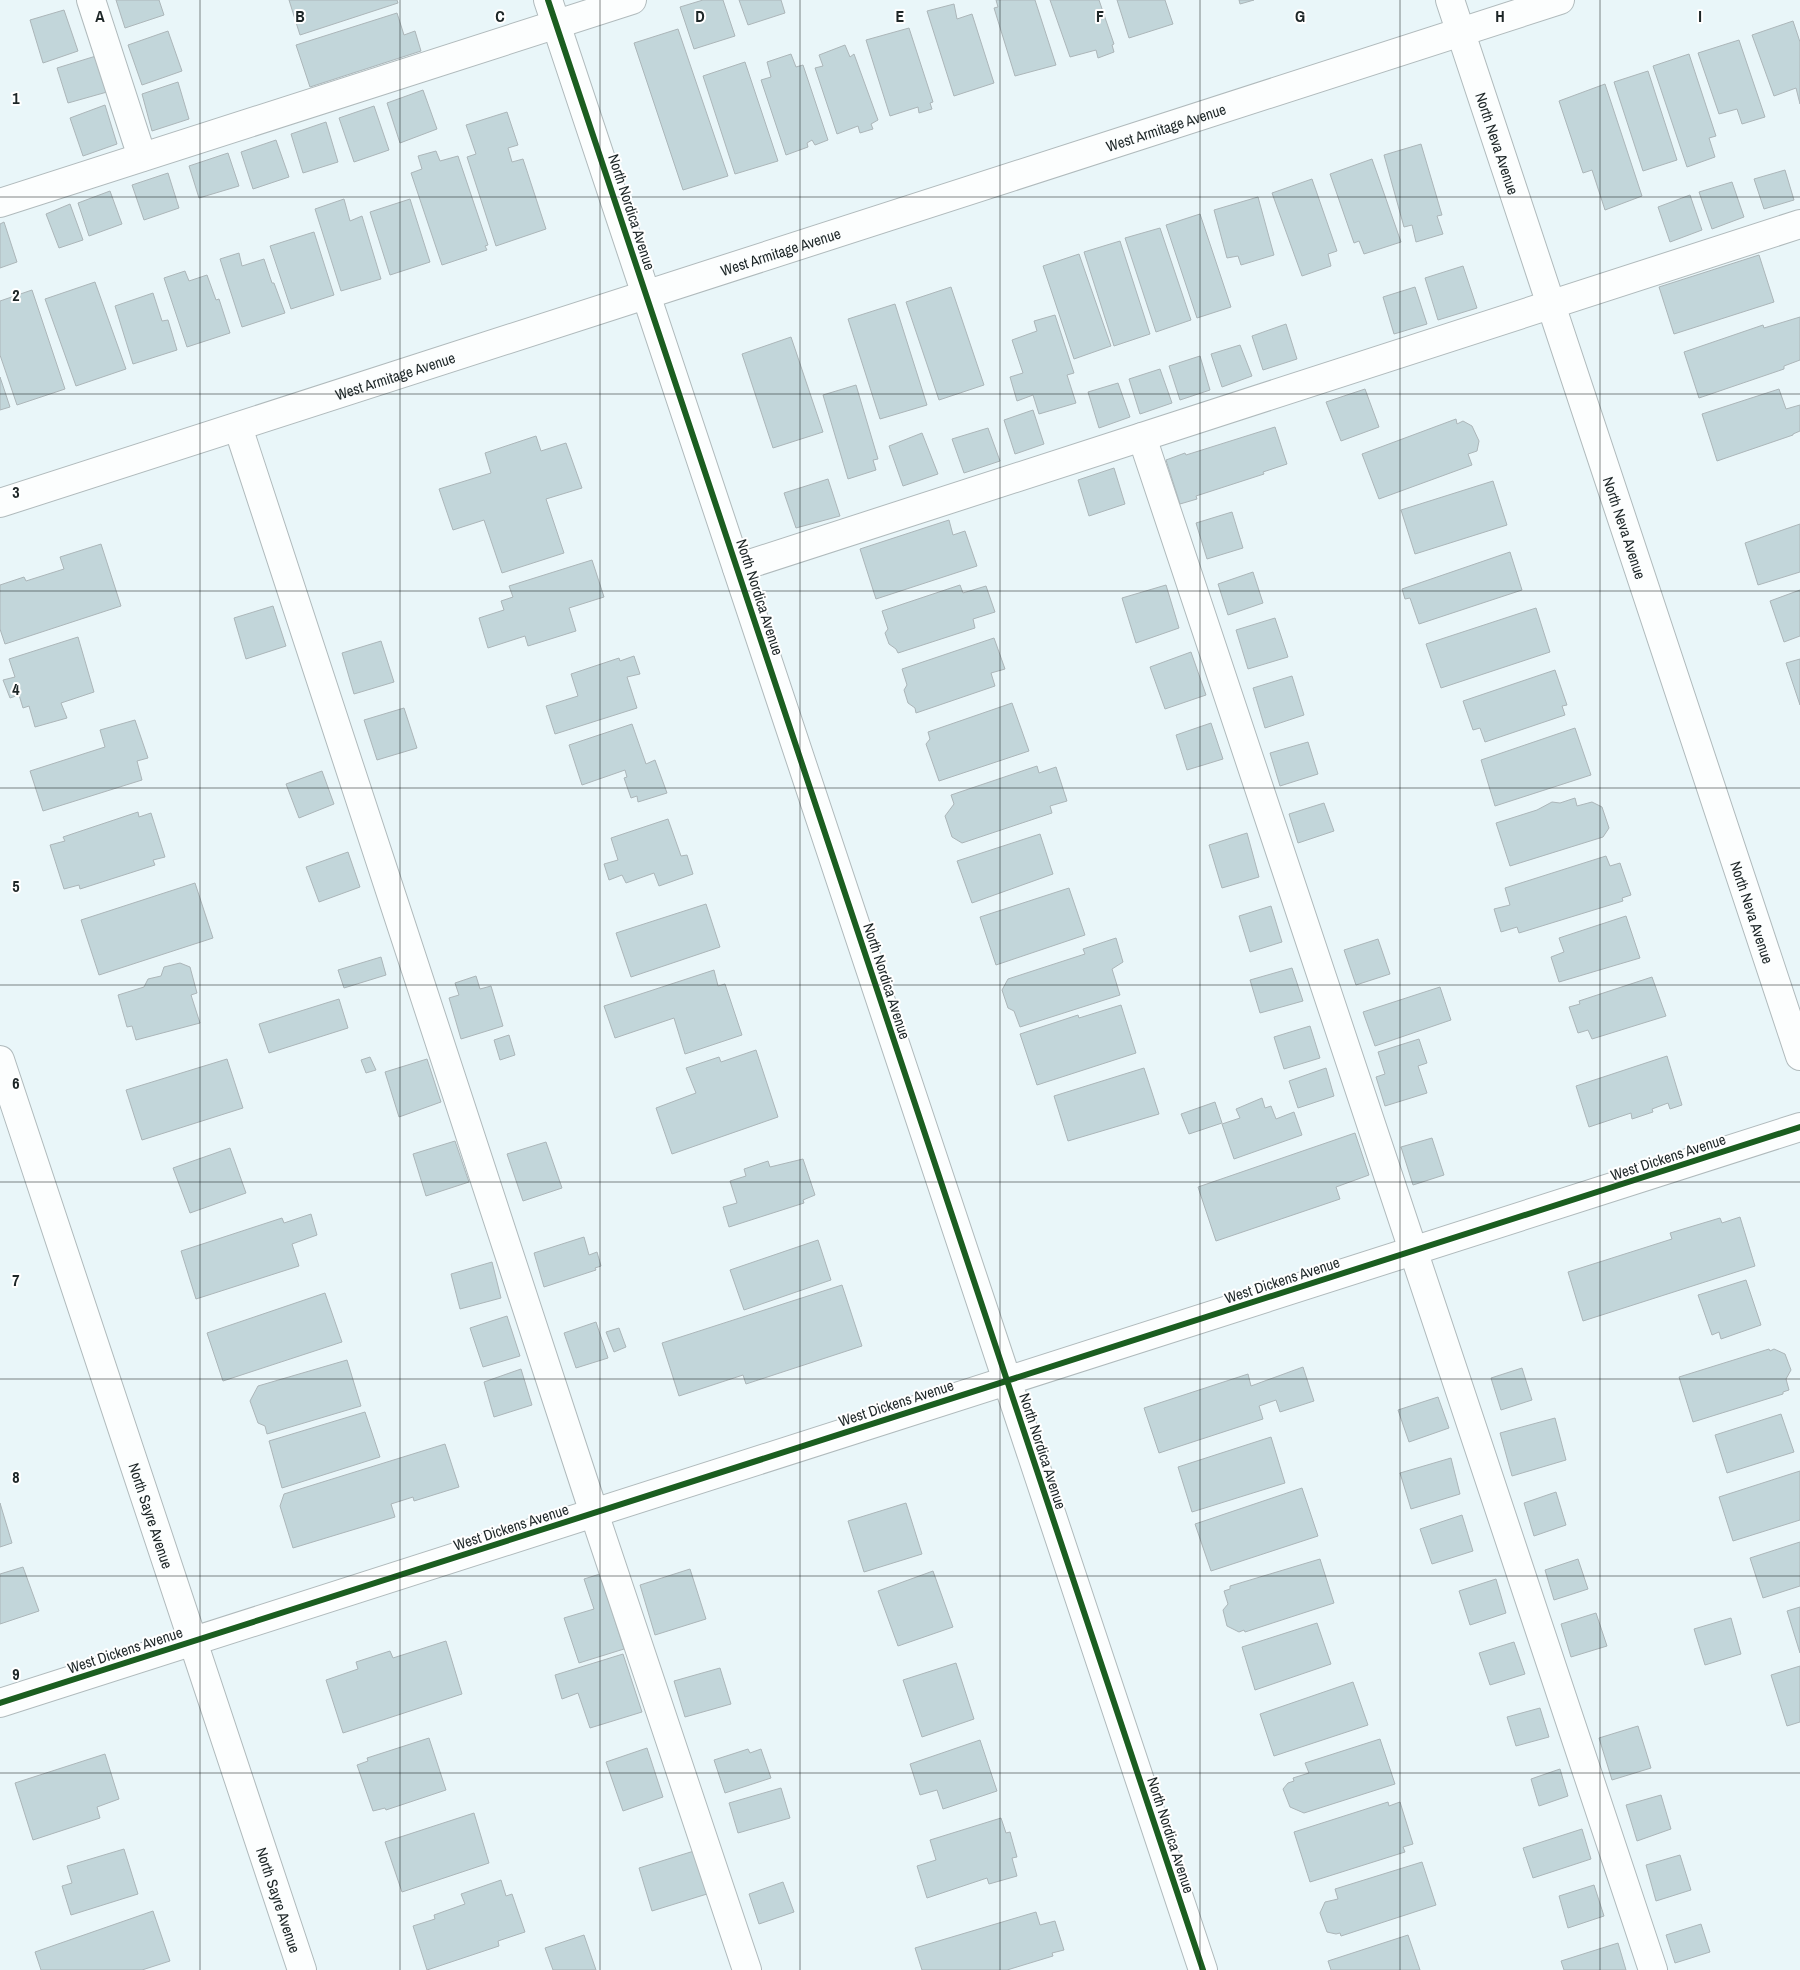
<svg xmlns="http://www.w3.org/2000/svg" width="1800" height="1970" font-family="'Archivo Narrow',sans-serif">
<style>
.building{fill:#c2d6da;stroke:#acb6b9}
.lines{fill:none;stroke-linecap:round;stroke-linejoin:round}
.minor-casing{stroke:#b0babc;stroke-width:30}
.minor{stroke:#fcfefe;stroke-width:28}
.cycleway-casing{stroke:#fff;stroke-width:9}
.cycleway{stroke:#1b5e20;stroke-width:6}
.grid{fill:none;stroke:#1d2627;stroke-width:1;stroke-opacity:0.55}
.labels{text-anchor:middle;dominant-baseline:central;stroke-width:4;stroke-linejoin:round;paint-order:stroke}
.street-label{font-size:15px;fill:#1d2627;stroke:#fff}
.grid-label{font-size:16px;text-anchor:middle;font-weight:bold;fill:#1d2627;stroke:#fff;stroke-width:4;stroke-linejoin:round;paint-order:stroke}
</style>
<rect width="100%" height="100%" fill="#e9f6f9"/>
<path class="building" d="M116,0H159L164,15L125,28Z
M289,0H397L398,3L300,35Z
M703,0H723L735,36L694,49L680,7Z
M739,0H781L785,13L748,25Z
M996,0H1035L1056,65L1015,76L994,8L998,7Z
M1050,0H1099L1114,44L1112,45L1114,52L1098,58L1096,50L1070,57Z
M1117,0H1165L1173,24L1129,38Z
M1239,0H1254L1240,4Z
M954,4L957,19L972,14L994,83L954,96L927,11Z
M64,10L78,51L43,63L30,20Z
M397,13L404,35L415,31L421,51L310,87L296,45Z
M1793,21L1800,42V104L1796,88L1774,96L1752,35Z
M909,28L933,102L930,103L932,109L919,113L918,107L890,116L866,40Z
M678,29L728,176L683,190L634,43Z
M168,31L182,71L142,85L128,45Z
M1739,40L1765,117L1742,124L1737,109L1719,114L1698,53Z
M845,45L850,57L854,54L878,120L871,124L873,129L860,133L858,126L837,134L815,68L823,66L819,55Z
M791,54L796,67L803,65L828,140L815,145L812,140L807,143L808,147L786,155L761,80L771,77L767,62Z
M1689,54L1716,136L1709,138L1715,157L1687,167L1653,66Z
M96,56L107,92L68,103L57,68Z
M745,62L778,161L735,174L703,76Z
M1648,71L1677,160L1643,171L1614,82Z
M178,82L189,119L152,131L142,94Z
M1605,84L1642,196L1605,210L1592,170L1583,173L1559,101Z
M423,90L437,129L400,143L387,103Z
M105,105L117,144L83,156L70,118Z
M374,106L389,150L354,162L339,118Z
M507,112L518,145L508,148L512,162L523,159L546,229L496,246L467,157L476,154L466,125Z
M326,122L338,162L303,173L291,134Z
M276,140L289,177L253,189L241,152Z
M1421,144L1442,215L1437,216L1443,234L1416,242L1412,225L1404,227L1384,155Z
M436,151L440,161L458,156L488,245L485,246L487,250L442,265L411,173L422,169L418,156Z
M228,153L239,186L199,198L189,166Z
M1372,159L1401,242L1364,254L1359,241L1354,243L1330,174Z
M1785,170L1794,200L1764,209L1754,179Z
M168,173L179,208L144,220L132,185Z
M1312,179L1337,251L1328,254L1331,266L1302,276L1272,193Z
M1732,182L1744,217L1712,229L1699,192Z
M110,191L122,224L89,236L78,203Z
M1690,195L1702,230L1670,242L1658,207Z
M1258,197L1274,255L1241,265L1238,256L1227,258L1214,210Z
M344,199L350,221L362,216L381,279L341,291L315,209Z
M410,199L430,262L390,275L370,212Z
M70,204L83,240L59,248L46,214Z
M1200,214L1231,307L1197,318L1166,225Z
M4,222L17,262L0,268V224Z
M1160,228L1191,320L1156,332L1125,238Z
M314,232L334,295L291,309L270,246Z
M1120,241L1150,334L1114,346L1084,252Z
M239,253L242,266L264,259L272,283H274L285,313L242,327L220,259Z
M1079,254L1111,346L1074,359L1043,266Z
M1759,255L1774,302L1674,334L1659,287Z
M1463,266L1477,308L1438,320L1425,278Z
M185,271L189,281L207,275L216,300L219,299L230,333L187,347L164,278Z
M95,282L126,369L76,386L45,299Z
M951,287L984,385L939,400L906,302Z
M1415,287L1427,324L1394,334L1383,297Z
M32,290L65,389L17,405L0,355V301Z
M153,293L162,321L168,320L177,350L133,364L115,306Z
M895,304L927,405L880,419L848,319Z
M1055,315L1074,373L1067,375L1076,403L1039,414L1033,395L1017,401L1010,377L1023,373L1012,340L1037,331L1034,321Z
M1800,317V360L1784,366V369L1699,398L1684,352L1763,325L1764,328Z
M1286,324L1297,359L1263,370L1252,336Z
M791,337L823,432L773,448L742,354Z
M1240,345L1252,376L1222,387L1211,354Z
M1200,356L1210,390L1180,400L1169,366Z
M1160,369L1172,403L1140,414L1129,379Z
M0,377L10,407L0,410Z
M1118,383L1130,417L1099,428L1088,392Z
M856,385L878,459L873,460L876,470L848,479L823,395Z
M1365,389L1379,427L1341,441L1326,402Z
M1779,389L1786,409L1800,405V431L1793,434V435L1717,461L1702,414Z
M1033,410L1044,444L1015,454L1004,420Z
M1456,419L1457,424L1463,421L1472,426L1479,441L1477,451L1468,454L1472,465L1379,499L1362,454Z
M1275,427L1287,464L1263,472L1264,474L1196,496L1197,499L1180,504L1166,460L1185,453L1186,455Z
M988,428L1000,461L964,473L952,439Z
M922,433L938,474L903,486L889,446Z
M536,436L541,451L566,443L582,488L546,499L564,553L502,573L484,520L453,530L439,489L491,473L485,453Z
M1114,468L1125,504L1089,516L1078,480Z
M828,479L840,516L796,528L784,493Z
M1493,481L1507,525L1415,554L1401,510Z
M1232,512L1243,548L1207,559L1196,523Z
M949,520L953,535L965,531L977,566L876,599L860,549Z
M1800,524V572L1758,585L1745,543Z
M101,544L121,606L5,644L0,629V585L24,577L26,581L64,569L60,557Z
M1510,552L1522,590L1419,624L1410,598L1405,599L1402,589Z
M592,560L604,597L569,608L576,631L528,646L525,636L488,648L479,618L504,610L501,601L513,597L509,586Z
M1253,572L1263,603L1228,615L1218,584Z
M960,585L963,593L986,586L995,612L973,619L975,628L898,653L896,649L889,644L885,633L888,629L882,611Z
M1166,585L1179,628L1136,643L1122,598Z
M1800,590V636L1784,642L1770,601Z
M273,606L286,646L246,659L234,618Z
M1536,608L1550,652L1441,688L1426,644Z
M1275,618L1288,657L1248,669L1236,630Z
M78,637L94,692L61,703L67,718L35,727L29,706L23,708L19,695L10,698L3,680L15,677L9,659Z
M994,638L1005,669L991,673L995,686L916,713L915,708L908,703L904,690L907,685L902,669Z
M381,641L394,682L354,694L342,653Z
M1191,652L1206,695L1165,709L1150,667Z
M634,656L640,674L627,677L637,708L555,734L546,706L578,696L571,674L619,658L620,661Z
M1800,659V705L1786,663Z
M1555,670L1567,705L1562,706L1565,715L1485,742L1480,728L1473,730L1463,701Z
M1292,676L1304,715L1265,728L1253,688Z
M1012,703L1029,751L939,781L926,744L930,739L928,732Z
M404,708L417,748L377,760L364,720Z
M135,720L148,758L137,761L142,780L43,811L30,771L105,747L100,730Z
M1211,723L1223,759L1187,770L1176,735Z
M632,724L646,764L655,760L667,793L638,802L637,796L631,798L624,778L627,777L625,770L582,785L569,745Z
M1575,728L1591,775L1495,806L1481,760Z
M1308,742L1318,774L1280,786L1270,753Z
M1037,766L1039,773L1056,767L1067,801L1050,806L1052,813L962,843L952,837L945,816L954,804L951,795Z
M322,771L334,804L299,818L286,784Z
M1575,798L1577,806L1592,802L1602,807L1609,828L1603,837L1510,866L1496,823L1537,810L1552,802L1560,803Z
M1324,803L1334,831L1298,843L1289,814Z
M138,812L139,817L151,813L165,857L153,860L155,865L80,889L79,885L64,889L50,845L65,841L63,837Z
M668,819L681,856L687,855L693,874L659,886L654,873L626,883L622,875L609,880L604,864L618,860L611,838Z
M1247,833L1259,877L1222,888L1209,845Z
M1040,834L1053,874L972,903L957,861Z
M348,852L360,887L319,902L306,867Z
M1606,856L1610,866L1620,863L1631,895L1622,898L1623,901L1519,933L1517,927L1501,932L1494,909L1510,905L1505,888Z
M195,883L213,938L99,975L81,920Z
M1069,888L1085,935L996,965L980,917Z
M706,904L720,947L631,977L616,933Z
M1271,906L1282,942L1250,952L1239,916Z
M1626,916L1640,958L1559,982L1551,957L1564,952L1559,938Z
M1116,938L1123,962L1112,969L1120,995L1020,1027L1014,1011L1008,1008L1002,990L1008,979L1085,954L1083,949Z
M1378,939L1390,974L1356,985L1344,950Z
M381,957L386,975L344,988L338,970Z
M180,963L190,967L197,993L191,995L200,1023L136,1040L132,1026L127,1027L118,995L144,987L148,979L161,976L164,967Z
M1292,968L1303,1001L1260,1013L1250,980Z
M714,970L718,986L725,984L742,1035L685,1054L674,1018L615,1038L604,1006Z
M476,976L480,989L491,986L503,1026L461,1039L449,998L459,995L455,983Z
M1652,977L1666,1016L1592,1039L1588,1030L1578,1033L1569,1007L1580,1004L1579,1001Z
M1440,987L1451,1020L1375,1046L1363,1012Z
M339,999L348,1028L269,1053L259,1024Z
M1121,1005L1136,1053L1037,1085L1020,1034L1078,1015L1079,1018Z
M1310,1026L1320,1058L1284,1069L1274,1037Z
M509,1035L515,1055L500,1060L494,1040Z
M1419,1039L1427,1063L1418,1066L1427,1093L1385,1106L1376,1077L1385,1074L1378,1052Z
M756,1050L778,1117L672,1154L656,1108L696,1093L686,1068L719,1057L721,1062Z
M1667,1056L1682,1105L1670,1109L1668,1103L1652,1109L1653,1112L1632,1119L1631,1113L1589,1127L1576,1086Z
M370,1057L376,1070L366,1073L361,1060Z
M227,1059L243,1108L142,1140L126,1090Z
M427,1059L441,1102L399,1117L385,1072Z
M1144,1068L1159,1114L1068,1141L1054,1096Z
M1326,1068L1334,1096L1298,1108L1289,1081Z
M1262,1098L1265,1108L1271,1106L1276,1119L1294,1112L1302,1135L1234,1159L1222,1124L1240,1118L1236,1109Z
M1215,1102L1222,1123L1189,1134L1181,1114Z
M1355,1133L1369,1175L1336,1187L1340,1199L1216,1241L1198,1187Z
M1432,1138L1444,1175L1413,1185L1401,1147Z
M455,1141L469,1182L426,1196L413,1154Z
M546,1142L562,1188L523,1201L507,1154Z
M230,1148L246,1193L190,1213L173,1168Z
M803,1159L815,1195L803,1200L804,1203L729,1227L723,1207L737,1203L730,1181L746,1176L744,1169L768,1161L770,1167Z
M311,1214L317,1235L292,1244L299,1266L196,1299L181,1251L282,1218L284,1223Z
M1740,1217L1755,1266L1583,1321L1568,1272L1672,1239L1670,1233L1720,1218L1722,1223Z
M584,1237L589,1255L597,1252L601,1266L595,1268L596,1270L544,1287L534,1253Z
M818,1240L831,1280L744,1310L730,1270Z
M492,1262L501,1298L460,1309L451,1274Z
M1746,1280L1761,1325L1721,1339L1719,1332L1712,1335L1698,1295Z
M842,1285L862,1346L746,1384L743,1375L679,1396L662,1343Z
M325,1293L342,1342L223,1381L207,1333Z
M507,1316L520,1356L483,1367L470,1328Z
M596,1322L608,1358L576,1368L564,1333Z
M619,1328L626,1347L614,1352L606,1332Z
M1769,1349L1770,1351L1774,1349L1785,1354L1791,1370L1786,1379L1789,1390L1783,1392V1394L1693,1422L1679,1377Z
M347,1360L361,1406L267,1434L265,1426L258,1423L250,1401L258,1386Z
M1303,1367L1314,1401L1280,1412L1276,1400L1259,1406L1263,1419L1159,1453L1144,1408L1248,1374L1251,1386Z
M1522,1368L1532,1400L1501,1410L1491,1378Z
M521,1369L532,1405L494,1417L484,1382Z
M1438,1397L1449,1428L1409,1442L1398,1410Z
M365,1412L380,1457L282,1488L269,1441Z
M1781,1414L1794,1452L1727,1473L1715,1435Z
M1555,1418L1566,1460L1512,1476L1500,1433Z
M1271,1437L1285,1483L1192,1512L1178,1467Z
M445,1444L459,1487L414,1501L413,1497L391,1504L395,1517L293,1548L280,1506L284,1494Z
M1451,1458L1460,1494L1411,1509L1400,1473Z
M1800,1471V1520L1733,1541L1719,1497Z
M1302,1488L1318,1536L1211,1571L1195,1524Z
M1556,1492L1566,1525L1534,1536L1524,1503Z
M0,1503L12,1543L0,1547Z
M906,1503L922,1554L864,1572L848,1521Z
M1462,1515L1473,1551L1432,1564L1420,1529Z
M1800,1542V1586L1763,1598L1750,1558Z
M1320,1559L1334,1603L1245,1632L1244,1630L1239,1632L1227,1626L1223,1610L1228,1604L1224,1591L1230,1589V1586Z
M1578,1559L1588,1589L1554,1600L1545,1570Z
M23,1567L39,1611L0,1624V1574Z
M690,1569L706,1619L655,1635L640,1585Z
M933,1571L953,1627L898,1646L878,1591Z
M600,1574L624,1649L579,1663L564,1618L594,1609L584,1579Z
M1496,1579L1506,1613L1470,1625L1459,1591Z
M1800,1607V1653L1787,1611Z
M1596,1613L1607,1646L1571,1657L1561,1624Z
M1731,1618L1741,1654L1705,1665L1694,1629Z
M1317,1623L1331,1664L1255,1690L1242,1647Z
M446,1641L462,1694L343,1733L326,1680L358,1669L356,1662L390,1651L393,1658Z
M1514,1642L1525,1674L1490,1685L1479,1653Z
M623,1654L642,1712L590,1728L578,1693L562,1699L555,1675Z
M956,1663L974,1719L922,1737L903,1680Z
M1800,1666V1722L1787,1726L1771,1675Z
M720,1668L731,1704L685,1717L674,1681Z
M1353,1682L1368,1725L1274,1756L1260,1714Z
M1540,1708L1549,1737L1516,1746L1507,1717Z
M1638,1726L1651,1768L1612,1780L1599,1738Z
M429,1738L446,1790L386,1810L385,1808L373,1811L357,1765L368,1761L367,1758Z
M1380,1739L1395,1784L1304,1813L1290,1807L1283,1789L1288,1783L1294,1781L1293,1778L1309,1773L1305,1763Z
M980,1740L997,1791L943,1809L937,1790L920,1795L910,1764Z
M647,1748L663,1797L623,1811L606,1762Z
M748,1749L750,1753L761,1749L771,1778L725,1793L714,1760Z
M105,1754L119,1799L97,1807L100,1818L33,1840L15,1783Z
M1560,1769L1568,1796L1539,1806L1531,1779Z
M781,1788L790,1818L738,1833L729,1803Z
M1661,1795L1671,1829L1637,1841L1626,1805Z
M1388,1802L1389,1806L1400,1802L1413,1844L1403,1847L1405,1852L1310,1882L1294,1832Z
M474,1813L489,1863L402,1892L385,1842Z
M1001,1818L1006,1833L1010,1832L1017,1857L1012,1858L1017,1876L989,1884L987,1878L927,1898L917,1866L936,1860L930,1840Z
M1582,1829L1591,1859L1533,1878L1523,1848Z
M124,1849L138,1894L71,1915L62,1886L72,1883L67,1866Z
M694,1851L707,1894L652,1911L639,1868Z
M1680,1855L1691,1890L1656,1901L1646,1865Z
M1422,1862L1436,1905L1341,1936L1340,1933L1336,1934L1327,1932L1320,1913L1325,1902L1338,1899L1335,1889Z
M501,1880L506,1896L512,1894L525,1932L498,1941L499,1946L427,1970L413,1926L435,1919L434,1915L465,1904L461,1894Z
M783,1882L794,1912L759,1924L749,1894Z
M1594,1885L1604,1916L1568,1928L1559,1896Z
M153,1911L170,1961L142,1970H41L35,1952Z
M1036,1912L1040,1925L1055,1921L1064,1950L1052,1953L1053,1956L1007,1970H922L915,1948Z
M1701,1924L1710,1952L1675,1963L1666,1935Z
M584,1935L596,1970H553L545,1948Z
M1408,1935L1420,1970H1331L1328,1961Z
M1618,1943L1626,1970H1564L1561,1961Z"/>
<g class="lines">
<defs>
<g id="minor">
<path d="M91,0L142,157"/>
<path d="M548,0L1203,1970"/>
<path id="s1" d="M1450,0L1800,1056"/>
<path d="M0,203L632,0"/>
<path d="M238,427L594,1513L747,1970"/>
<path d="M1142,437L1653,1970"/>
<path id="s2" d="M0,503L1560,0"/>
<path d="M737,568L1800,224"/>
<path id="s3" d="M0,1060L302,1970"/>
<path d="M0,1703L1800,1127"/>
</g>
</defs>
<use href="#minor" class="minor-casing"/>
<use href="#minor" class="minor"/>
<defs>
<path id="cycleway" d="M548,0L1203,1970
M0,1703L1800,1127"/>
</defs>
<use href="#cycleway" class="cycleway-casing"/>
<use href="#cycleway" class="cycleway"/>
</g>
<path class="grid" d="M200,0V1970M400,0V1970M600,0V1970M800,0V1970M1000,0V1970M1200,0V1970M1400,0V1970M1600,0V1970M0,197H1800M0,394H1800M0,591H1800M0,788H1800M0,985H1800M0,1182H1800M0,1379H1800M0,1576H1800M0,1773H1800"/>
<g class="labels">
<g class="street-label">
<text stroke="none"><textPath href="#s2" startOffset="1225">West Armitage Avenue</textPath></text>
<text stroke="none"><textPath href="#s1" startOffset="151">North Neva Avenue</textPath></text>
<text transform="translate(632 212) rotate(72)">North Nordica Avenue</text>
<text stroke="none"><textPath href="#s2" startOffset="820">West Armitage Avenue</textPath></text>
<text stroke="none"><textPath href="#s2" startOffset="415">West Armitage Avenue</textPath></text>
<text stroke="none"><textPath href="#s1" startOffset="556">North Neva Avenue</textPath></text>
<text transform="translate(760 597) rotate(72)">North Nordica Avenue</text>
<text stroke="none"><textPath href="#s1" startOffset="961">North Neva Avenue</textPath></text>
<text transform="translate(887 981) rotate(72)">North Nordica Avenue</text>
<text transform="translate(1668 1157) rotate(-18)">West Dickens Avenue</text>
<text transform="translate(1282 1280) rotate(-18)">West Dickens Avenue</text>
<text transform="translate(896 1403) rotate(-18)">West Dickens Avenue</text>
<text transform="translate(1043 1451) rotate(72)">North Nordica Avenue</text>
<text stroke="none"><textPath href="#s3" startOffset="480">North Sayre Avenue</textPath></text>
<text transform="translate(511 1527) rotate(-18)">West Dickens Avenue</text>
<text transform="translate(125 1650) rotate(-18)">West Dickens Avenue</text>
<text transform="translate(1171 1835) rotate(72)">North Nordica Avenue</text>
<text stroke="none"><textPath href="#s3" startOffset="885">North Sayre Avenue</textPath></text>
</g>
</g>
<g class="grid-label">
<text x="100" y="22">A</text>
<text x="300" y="22">B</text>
<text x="500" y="22">C</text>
<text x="700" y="22">D</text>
<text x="900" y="22">E</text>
<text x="1100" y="22">F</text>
<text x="1300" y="22">G</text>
<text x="1500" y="22">H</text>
<text x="1700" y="22">I</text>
<text x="16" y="104">1</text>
<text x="16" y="301">2</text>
<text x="16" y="498">3</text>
<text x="16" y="695">4</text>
<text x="16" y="892">5</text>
<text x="16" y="1089">6</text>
<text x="16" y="1286">7</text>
<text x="16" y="1483">8</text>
<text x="16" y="1680">9</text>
</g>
</svg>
